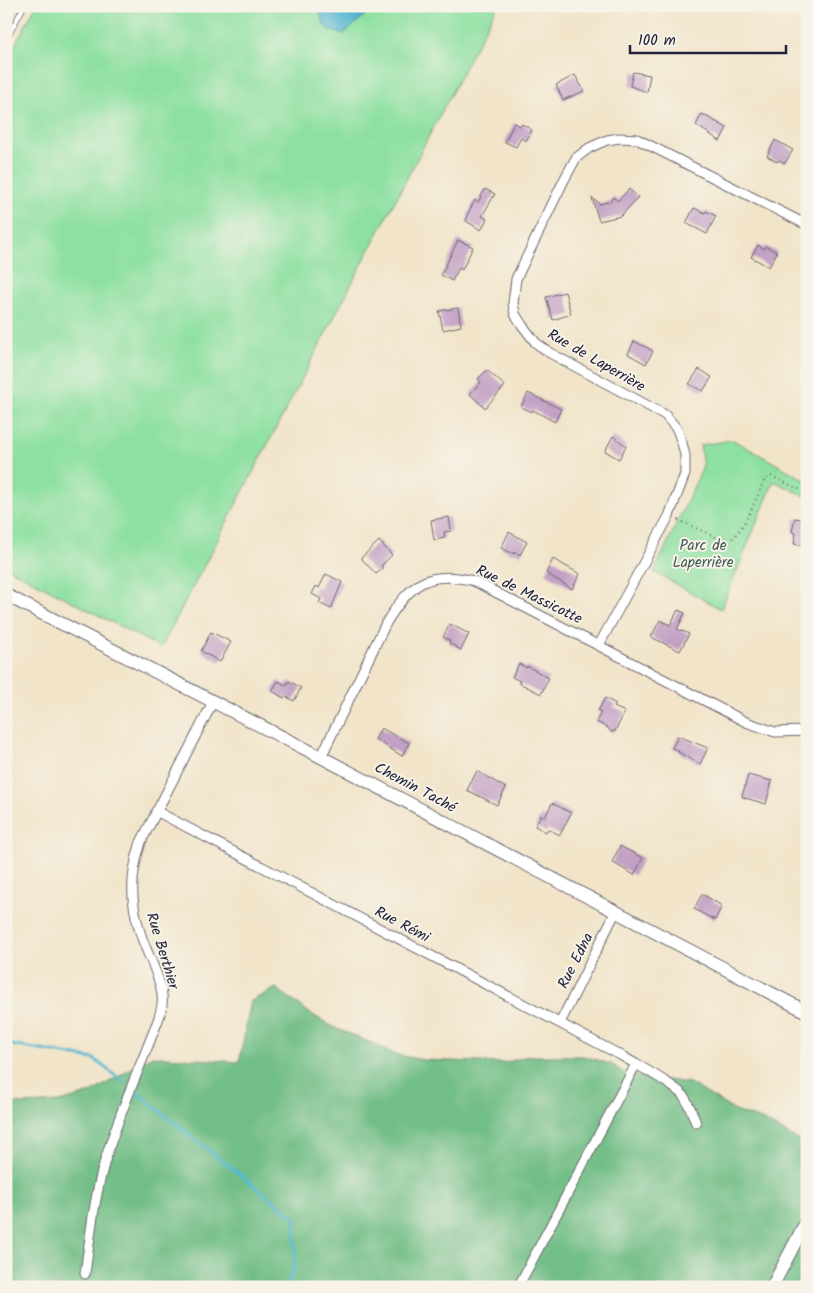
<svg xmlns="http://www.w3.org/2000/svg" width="813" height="1293" font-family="Kalam,sans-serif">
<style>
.green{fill:#8de0a1;stroke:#58816e}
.forest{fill:#72be87;stroke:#4a7061}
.water{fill:#54b7d2;stroke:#3b6c86}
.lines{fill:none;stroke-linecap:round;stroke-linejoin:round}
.stream{stroke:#54b7d2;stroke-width:3}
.building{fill:#c2a0c5}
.lane-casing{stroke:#6a666d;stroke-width:6}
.street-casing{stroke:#6a666d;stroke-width:11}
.secondary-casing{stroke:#6a666d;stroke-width:14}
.path{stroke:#6a666d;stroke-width:2;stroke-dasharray:1 4;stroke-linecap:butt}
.lane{stroke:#fff;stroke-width:4.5}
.street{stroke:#fff;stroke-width:9}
.secondary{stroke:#fff;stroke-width:12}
.labels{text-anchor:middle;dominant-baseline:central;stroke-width:4;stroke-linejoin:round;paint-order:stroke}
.street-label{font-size:15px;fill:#22223b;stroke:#f7f3e8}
.park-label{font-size:15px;fill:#425b5a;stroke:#f7f3e8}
</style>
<rect width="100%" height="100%" fill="#f7f3e8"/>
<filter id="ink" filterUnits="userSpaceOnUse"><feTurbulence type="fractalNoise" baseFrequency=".02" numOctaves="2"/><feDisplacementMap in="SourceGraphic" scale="10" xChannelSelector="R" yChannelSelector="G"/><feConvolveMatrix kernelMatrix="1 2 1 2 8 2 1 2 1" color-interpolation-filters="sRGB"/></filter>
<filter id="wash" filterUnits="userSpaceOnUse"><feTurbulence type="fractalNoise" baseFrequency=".0096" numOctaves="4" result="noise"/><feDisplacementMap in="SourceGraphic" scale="20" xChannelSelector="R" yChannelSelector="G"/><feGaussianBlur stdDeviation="1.12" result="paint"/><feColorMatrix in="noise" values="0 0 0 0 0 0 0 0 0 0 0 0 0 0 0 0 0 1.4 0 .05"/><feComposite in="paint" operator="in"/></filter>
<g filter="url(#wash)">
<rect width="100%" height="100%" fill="#f1e4c9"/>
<path class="green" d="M36,6H497L161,648L6,567V61Z
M733,440L807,481V497L774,481L721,609L654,572L703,467L700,445Z"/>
<path class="forest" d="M276,988L311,1014L337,1029L372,1043L394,1054L423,1060L504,1063L528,1056H583L611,1064L628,1075L690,1083L737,1112L762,1120L807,1145V1287H6V1102L22,1104L60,1102L91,1093L152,1056L239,1062L251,1001Z"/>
<path class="water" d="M320,6H372L367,13L344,34C325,31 321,25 320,6Z"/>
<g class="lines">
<path class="stream" d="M6,1044L94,1059L122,1081
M138,1094L295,1218V1264L287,1287"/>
</g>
<g id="blocks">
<path class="building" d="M633,72L650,75L647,92L630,86Z
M575,75L584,91L563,100L556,85Z
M702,114L727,128L720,141L696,125Z
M514,123L521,126L522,124L532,130L526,141L521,138L516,147L505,142Z
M775,140L793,150L785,163L779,160L777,162L767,156Z
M485,189L495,194L482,216L487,219L481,230L466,221L468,216L467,215L475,200L478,202Z
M629,189L638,197L621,216L599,221L592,198L600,204L611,201L613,197L618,201Z
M694,208L705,213L706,211L716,216L707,234L686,223Z
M458,240L473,247L462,270L459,268L452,281L441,275Z
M758,245L764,249L765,246L777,252L769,267L751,257Z
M565,292L571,314L553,320L546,297Z
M458,308L461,326L443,330L439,311Z
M634,341L653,351L646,364L628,354Z
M699,369L712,377L703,391L689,384Z
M487,370L505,386L485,408L470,394L481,382L478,379Z
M528,393L561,409L555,422L533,410L532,412L521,407Z
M613,436L626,446L619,459L605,451Z
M449,517L451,531L444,532L445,538L434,540L431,520Z
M795,518L807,520L805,546L794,544L796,533L792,532Z
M509,532L527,542L520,555L515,552L514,554L501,548Z
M379,541L392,555L381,566L383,568L376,574L361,558Z
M553,559L580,574L572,589L546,573Z
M326,574L342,582L331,609L319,603L321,599L312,594L316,586L319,588Z
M678,610L685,613L677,629L689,634L680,651L651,637L660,620L670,625Z
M450,624L469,634L461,650L449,643L450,641L443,637Z
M211,632L231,642L220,662L201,651Z
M519,664L527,668V666L549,678L541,694L519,683L520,681L512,677Z
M278,681L286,685L289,681L301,688L294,701L285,696L284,698L272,691Z
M605,698L616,704L614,707L625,712L615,731L611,732L607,727L596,722L601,712L598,711Z
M381,728L409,743L402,756L375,739Z
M678,736L708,748L700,764L678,752L679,751L672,748Z
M477,771L506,788L497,805L467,790Z
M748,775L772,781L766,804L742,797Z
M552,803L571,813L560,835L548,829L546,832L535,826L541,815L545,817Z
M620,846L643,858L634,875L612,862Z
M702,894L722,906L715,920L694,909Z"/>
</g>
</g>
<g filter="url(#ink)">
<use href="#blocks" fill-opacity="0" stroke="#6a666d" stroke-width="1"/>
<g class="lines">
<defs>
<path id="lane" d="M6,40L24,6"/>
<path id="street" d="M599,645L669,516L685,474V455L682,443L677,429L665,415L550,353L536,343L522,325L515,314L513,303L516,279L564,180L576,158L589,148L607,140L620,138L637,139L807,225
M321,757L386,623C410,584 428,569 474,581L746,722L775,732L807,731
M156,811L622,1056C642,1068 665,1079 682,1094C689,1102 692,1113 696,1123
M560,1023L616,911
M85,1274C90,1237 94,1200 104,1164C118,1115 140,1068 158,1020C160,1015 161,1010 162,1005C165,983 146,954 140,932C130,899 130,876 141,842L213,702
M518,1287L636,1064"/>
<path id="secondary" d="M6,595L321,757L807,1012
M772,1287L807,1220"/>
</defs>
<use href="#lane" class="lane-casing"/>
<use href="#street" class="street-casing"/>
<use href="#secondary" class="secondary-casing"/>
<path class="path" d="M678,520L727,542C745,532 756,497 765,479L771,476L807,493"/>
<use href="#lane" class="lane"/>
<use href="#street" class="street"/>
<use href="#secondary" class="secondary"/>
</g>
</g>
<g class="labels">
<g class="street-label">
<text transform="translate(596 361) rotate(30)">Rue de Laperrière</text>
<text transform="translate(529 595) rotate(26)">Rue de Massicotte</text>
<text transform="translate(415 788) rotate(28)">Chemin Taché</text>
<text transform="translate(402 925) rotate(28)">Rue Rémi</text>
<text transform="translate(162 951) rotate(73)">Rue Berthier</text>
<text transform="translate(576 961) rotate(-63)">Rue Edna</text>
</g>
<g class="park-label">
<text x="703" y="546">Parc de<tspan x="703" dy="17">Laperrière</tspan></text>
</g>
</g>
<rect width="813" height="1293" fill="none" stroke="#f7f3e8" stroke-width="25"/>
<path d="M630 45v8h156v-8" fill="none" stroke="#22223b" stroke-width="2.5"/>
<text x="638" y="45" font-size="15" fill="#22223b" stroke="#f7f3e8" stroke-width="4" paint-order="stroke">100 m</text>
</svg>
